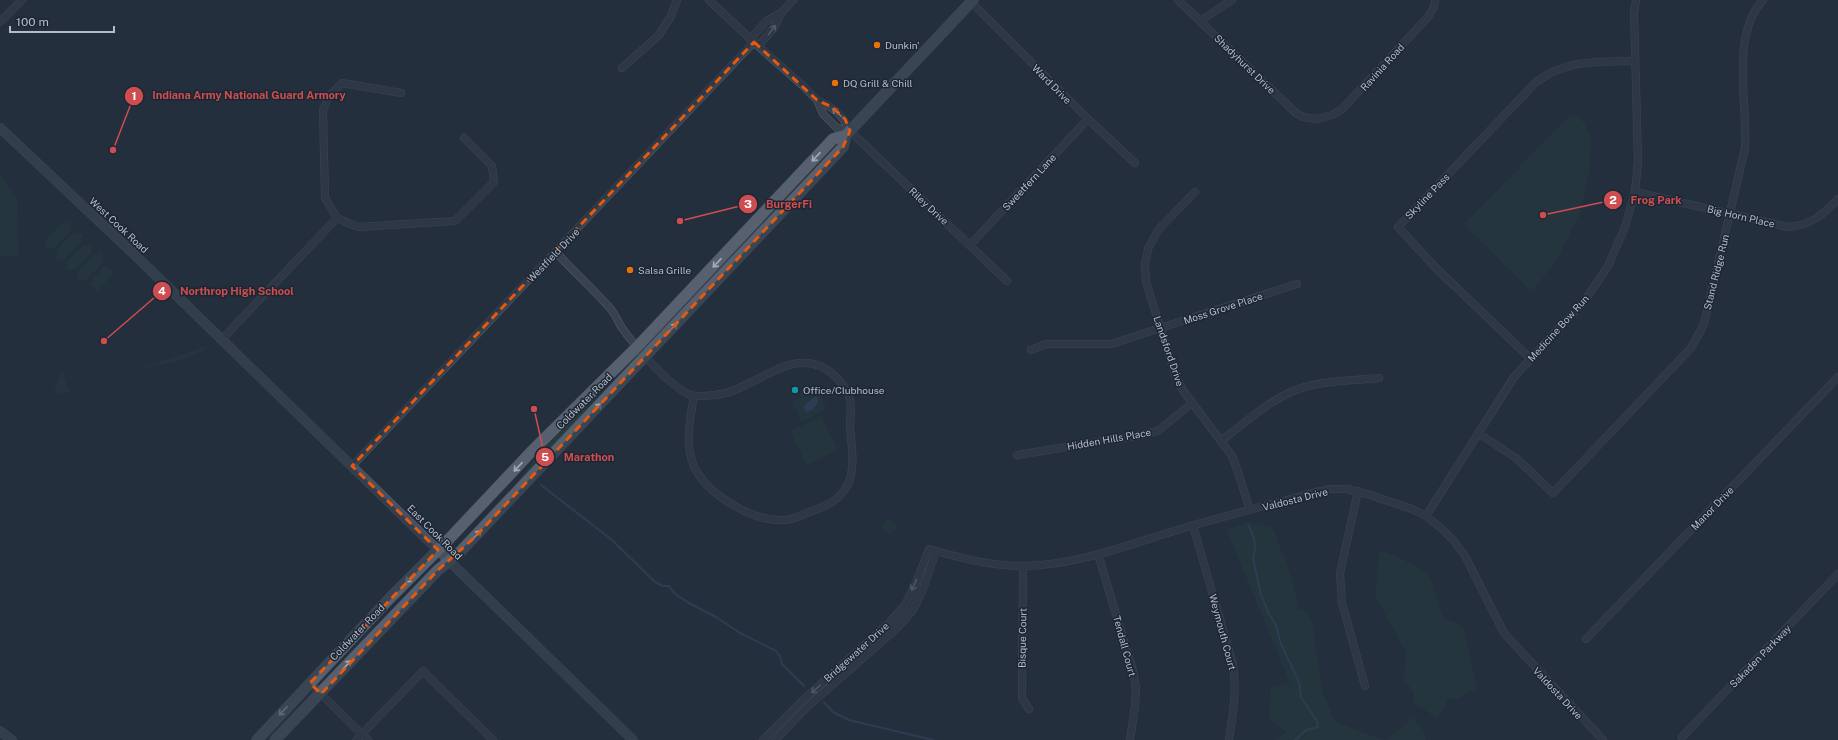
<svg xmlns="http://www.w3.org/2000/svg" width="1838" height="740" font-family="'Public Sans',sans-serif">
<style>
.green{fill:#263c3f}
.water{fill:#394c67}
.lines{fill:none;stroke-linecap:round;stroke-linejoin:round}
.stream{stroke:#394c67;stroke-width:2}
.street-casing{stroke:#565f6c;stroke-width:8}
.secondary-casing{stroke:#565f6c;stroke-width:10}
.primary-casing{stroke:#414a57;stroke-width:12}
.street{stroke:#38414e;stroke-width:7}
.secondary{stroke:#465061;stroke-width:9}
.primary{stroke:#56606e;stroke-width:11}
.oneway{stroke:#7c8592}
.oneway2{stroke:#a1aab7}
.marked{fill:none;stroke:#e8590c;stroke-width:3;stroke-dasharray:8 5;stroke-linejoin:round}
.food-dot{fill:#e8710a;stroke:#1d2633;stroke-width:1.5}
.culture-dot{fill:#0f9aa8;stroke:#1d2633;stroke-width:1.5}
.labels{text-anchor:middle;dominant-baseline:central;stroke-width:3;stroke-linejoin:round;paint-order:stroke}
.poi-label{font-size:10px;fill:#b4bcc9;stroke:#1d2633;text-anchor:start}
.street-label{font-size:10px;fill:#b4bcc9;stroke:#1d2633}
.leader{fill:none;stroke:#ce4d50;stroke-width:1.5}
.callout-dot{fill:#ce4d50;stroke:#1d2633;stroke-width:1.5}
.mark-label{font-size:12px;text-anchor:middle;font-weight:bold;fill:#fff}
.callout-label{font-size:11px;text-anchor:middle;font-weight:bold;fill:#ce4d50;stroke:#1d2633;stroke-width:3;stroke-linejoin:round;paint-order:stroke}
</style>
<rect width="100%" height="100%" fill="#242f3e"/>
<path class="green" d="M1577,116L1585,124L1591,140L1589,171L1580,213L1558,258L1541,280L1531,291L1464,225L1568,117Z
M0,174L17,198L18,256H0Z
M67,221L72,226L69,229L71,231L53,249L51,247L48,250L44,246L47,243L45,241L62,223L64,224Z
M78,232L83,236L80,240L82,242L64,259L62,258L59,261L55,256L58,253L56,251L73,233L75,235Z
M89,243L93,247L91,250L92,252L75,270L73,268L70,271L66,267L68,264L67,262L84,244L86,246Z
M100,253L104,258L102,261L103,263L86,280L84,279L81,282L76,277L79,274L78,272L95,254L97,256Z
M106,265L114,273L97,291L89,283Z
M205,347L207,348C188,361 163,364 142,369L141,368Z
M62,371L70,392L62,394L54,392Z
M601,390L569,431L502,502L539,454Z
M806,391L808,394L814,391L818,392L826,407L823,411L802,421L792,402L801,398L800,394Z
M821,416L838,450L807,465L790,431Z
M889,519L897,527L888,535L881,527Z
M1249,522L1272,527L1290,573L1299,609L1305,610L1312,621L1322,690L1335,722L1383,740H1275L1286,733L1269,717L1271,688L1290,683L1227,530Z
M1380,550C1394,555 1426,568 1432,582C1436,594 1438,606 1443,618L1463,626L1477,688L1459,698L1448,699L1444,709L1437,718L1414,703V693L1404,679L1406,652L1375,595Z
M1413,717L1425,733V740H1387Z"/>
<path class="water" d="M816,397L818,400C817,406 812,412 806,412L803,407L813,398Z"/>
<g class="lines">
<path class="stream" d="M541,485L612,540L655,582L663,586H669L675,594L689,603L716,617L740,633L776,651L780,656L782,664L804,686
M1249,526L1254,538L1255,548L1253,558L1261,595L1269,614L1276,625L1281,644L1299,682L1301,697L1317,721L1318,727L1306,730L1295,740
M824,702L833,712L849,720L933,740"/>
<defs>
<path id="street" d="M709,0L758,46L802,85L817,100L823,114L837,128L850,131
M1178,0L1296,113L1303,117L1317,119L1332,115L1342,109L1428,17L1434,7L1435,0
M971,2L1088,119L1135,163
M1200,21L1232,0
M0,22L22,0
M750,39L767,21L782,12L793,0
M758,46L774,28L782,12
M622,68L659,35L671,16L677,0
M401,93L342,83L329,96L323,110L325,198L337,218L358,227L455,221L494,182L492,166L464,138
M817,100C834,108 842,114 850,131L1007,281
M1195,192L1158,230L1148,249L1145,264L1146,282L1175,374L1182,389L1232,456L1237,469L1250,510
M1635,192L1788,227C1811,226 1823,214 1838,199
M970,245L1088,119
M556,252C573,271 592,288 609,307C615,313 618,322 622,328C634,345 676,395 696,396C707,396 722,395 732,391C767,378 801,344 835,376C842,383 848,391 850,400C852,408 850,418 850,426C851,443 856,467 848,484C841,499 827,506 812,511C803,514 793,520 784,520C753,522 705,494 693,464C685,441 690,419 694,396
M221,340L337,218
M1031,350L1046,344H1111L1297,284
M1530,358L1436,268L1398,227L1536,82C1567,59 1598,62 1635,61
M1478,433L1516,458L1553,493L1691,348L1704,324L1745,148C1748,103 1730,36 1763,0
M1221,441C1243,424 1266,403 1291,392C1318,380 1351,381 1379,378
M1017,455L1141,435L1158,431L1192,403
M352,466L754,42
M1358,491L1340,573L1342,603L1365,686
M1426,516L1514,377L1586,299L1608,266L1625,227L1635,192L1638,161L1634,13L1636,0
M1193,526L1233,664C1237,691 1233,714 1229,740
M1098,554L1133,671L1136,689L1135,706L1130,740
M1023,566L1022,698L1029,709
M1586,639L1838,377
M310,683L368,740
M1682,737L1838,574
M356,740L423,671L493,740
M763,740L801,702L889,623L905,605L916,583L929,549C960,558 991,566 1024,566C1076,565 1125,546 1174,531C1220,517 1266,506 1312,493L1330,489H1347L1367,494L1412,509L1426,516L1442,529L1454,541L1465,556L1504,633L1603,740
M775,740L806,708L895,630L913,610L923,589L936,551"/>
<path id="secondary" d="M0,128L139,259L633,740
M0,731L12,740"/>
<path id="primary" d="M257,740L389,599L449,539L531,452L637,347L833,139L846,135
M275,740L438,570L459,553L843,147L846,135L973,0"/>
</defs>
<use href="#street" class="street-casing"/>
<use href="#secondary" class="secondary-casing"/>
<use href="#primary" class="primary-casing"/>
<use href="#street" class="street"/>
<use href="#secondary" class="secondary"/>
<use href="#primary" class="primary"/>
</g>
<defs><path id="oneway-shaft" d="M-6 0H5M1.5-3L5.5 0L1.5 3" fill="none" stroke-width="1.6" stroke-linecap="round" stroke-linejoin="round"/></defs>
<g class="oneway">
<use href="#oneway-shaft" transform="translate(772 30) rotate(-53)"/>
<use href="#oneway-shaft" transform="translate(837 112) rotate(-136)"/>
<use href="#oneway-shaft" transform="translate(914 585) rotate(115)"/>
<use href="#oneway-shaft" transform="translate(816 689) rotate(138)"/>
</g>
<g class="oneway2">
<use href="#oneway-shaft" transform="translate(816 157) rotate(133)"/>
<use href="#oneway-shaft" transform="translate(717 263) rotate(133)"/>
<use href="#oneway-shaft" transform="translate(673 328) rotate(-47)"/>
<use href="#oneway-shaft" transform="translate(597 408) rotate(-46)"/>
<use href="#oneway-shaft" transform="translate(518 467) rotate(133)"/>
<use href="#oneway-shaft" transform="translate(477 535) rotate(-47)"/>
<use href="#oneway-shaft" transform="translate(410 578) rotate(135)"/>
<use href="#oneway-shaft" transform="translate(347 665) rotate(-47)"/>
<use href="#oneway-shaft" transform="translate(283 711) rotate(133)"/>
</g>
<path d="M0 0H1838V740H0ZM754,42L817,100L832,107L845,119L850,131L843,147L474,538L438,570L321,694L310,683L438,550L352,466Z" fill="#242f3e" fill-opacity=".55" fill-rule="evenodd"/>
<path class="marked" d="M754,42L817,100L832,107L845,119L850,131L843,147L474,538L438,570L321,694L310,683L438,550L352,466Z"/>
<g class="food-dot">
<circle cx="877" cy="45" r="4"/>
<circle cx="835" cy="83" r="4"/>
<circle cx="630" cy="270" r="4"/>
</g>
<circle class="culture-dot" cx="795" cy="390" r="4"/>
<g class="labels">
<g class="poi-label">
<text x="885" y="45">Dunkin'</text>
<text x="843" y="83">DQ Grill &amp; Chill</text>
<text x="638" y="270">Salsa Grille</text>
<text x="803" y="390">Office/Clubhouse</text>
</g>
<g class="street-label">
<text transform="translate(1245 64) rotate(44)">Shadyhurst Drive</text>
<text transform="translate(1382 67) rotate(-48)">Ravinia Road</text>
<text transform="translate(1052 84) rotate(45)">Ward Drive</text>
<text transform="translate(1029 182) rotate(-47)">Sweetfern Lane</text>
<text transform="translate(1427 196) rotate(-46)">Skyline Pass</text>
<text transform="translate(929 206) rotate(43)">Riley Drive</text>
<text transform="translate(1741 216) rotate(13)">Big Horn Place</text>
<text transform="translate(119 225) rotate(43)">West Cook Road</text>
<text transform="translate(553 255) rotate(-46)">Westfield Drive</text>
<text transform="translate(1716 272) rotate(-76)">Stand Ridge Run</text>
<text transform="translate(1223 308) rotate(-18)">Moss Grove Place</text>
<text transform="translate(1558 328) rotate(-48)">Medicine Bow Run</text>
<text transform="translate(1169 351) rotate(71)">Landsford Drive</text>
<text transform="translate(584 401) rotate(-45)">Coldwater Road</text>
<text transform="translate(1109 439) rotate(-10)">Hidden Hills Place</text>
<text transform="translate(1295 499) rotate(-14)">Valdosta Drive</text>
<text transform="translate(1712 508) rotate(-46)">Manor Drive</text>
<text transform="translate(435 532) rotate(45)">East Cook Road</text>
<text transform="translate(357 632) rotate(-46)">Coldwater Road</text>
<text transform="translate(1223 632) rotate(75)">Weymouth Court</text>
<text transform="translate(1022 638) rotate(-89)">Bisque Court</text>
<text transform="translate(1125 646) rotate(75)">Tendall Court</text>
<text transform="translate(856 652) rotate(-42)">Bridgewater Drive</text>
<text transform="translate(1760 656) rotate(-46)">Sakaden Parkway</text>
<text transform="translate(1558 693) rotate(47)">Valdosta Drive</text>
</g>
</g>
<path class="leader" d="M113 150L134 96M1543 215L1613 200M680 221L748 204M104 341L162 291M534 409L545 457"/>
<g class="callout-dot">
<circle cx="113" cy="150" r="4"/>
<circle cx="1543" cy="215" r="4"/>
<circle cx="680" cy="221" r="4"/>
<circle cx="104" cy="341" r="4"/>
<circle cx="534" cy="409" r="4"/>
<circle cx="134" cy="96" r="10"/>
<circle cx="1613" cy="200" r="10"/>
<circle cx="748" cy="204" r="10"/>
<circle cx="162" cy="291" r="10"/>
<circle cx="545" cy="457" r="10"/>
</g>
<g class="mark-label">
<text x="134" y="100">1</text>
<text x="1613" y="204">2</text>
<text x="748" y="208">3</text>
<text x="162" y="295">4</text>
<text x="545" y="461">5</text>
</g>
<g class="callout-label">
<text x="249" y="99">Indiana Army National Guard Armory</text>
<text x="1656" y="204">Frog Park</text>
<text x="789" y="208">BurgerFi</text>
<text x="237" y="295">Northrop High School</text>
<text x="589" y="461">Marathon</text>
</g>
<path d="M10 26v6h104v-6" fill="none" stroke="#b4bcc9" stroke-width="2"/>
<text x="16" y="26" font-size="12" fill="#b4bcc9" stroke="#1d2633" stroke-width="3" paint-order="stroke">100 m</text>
</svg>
